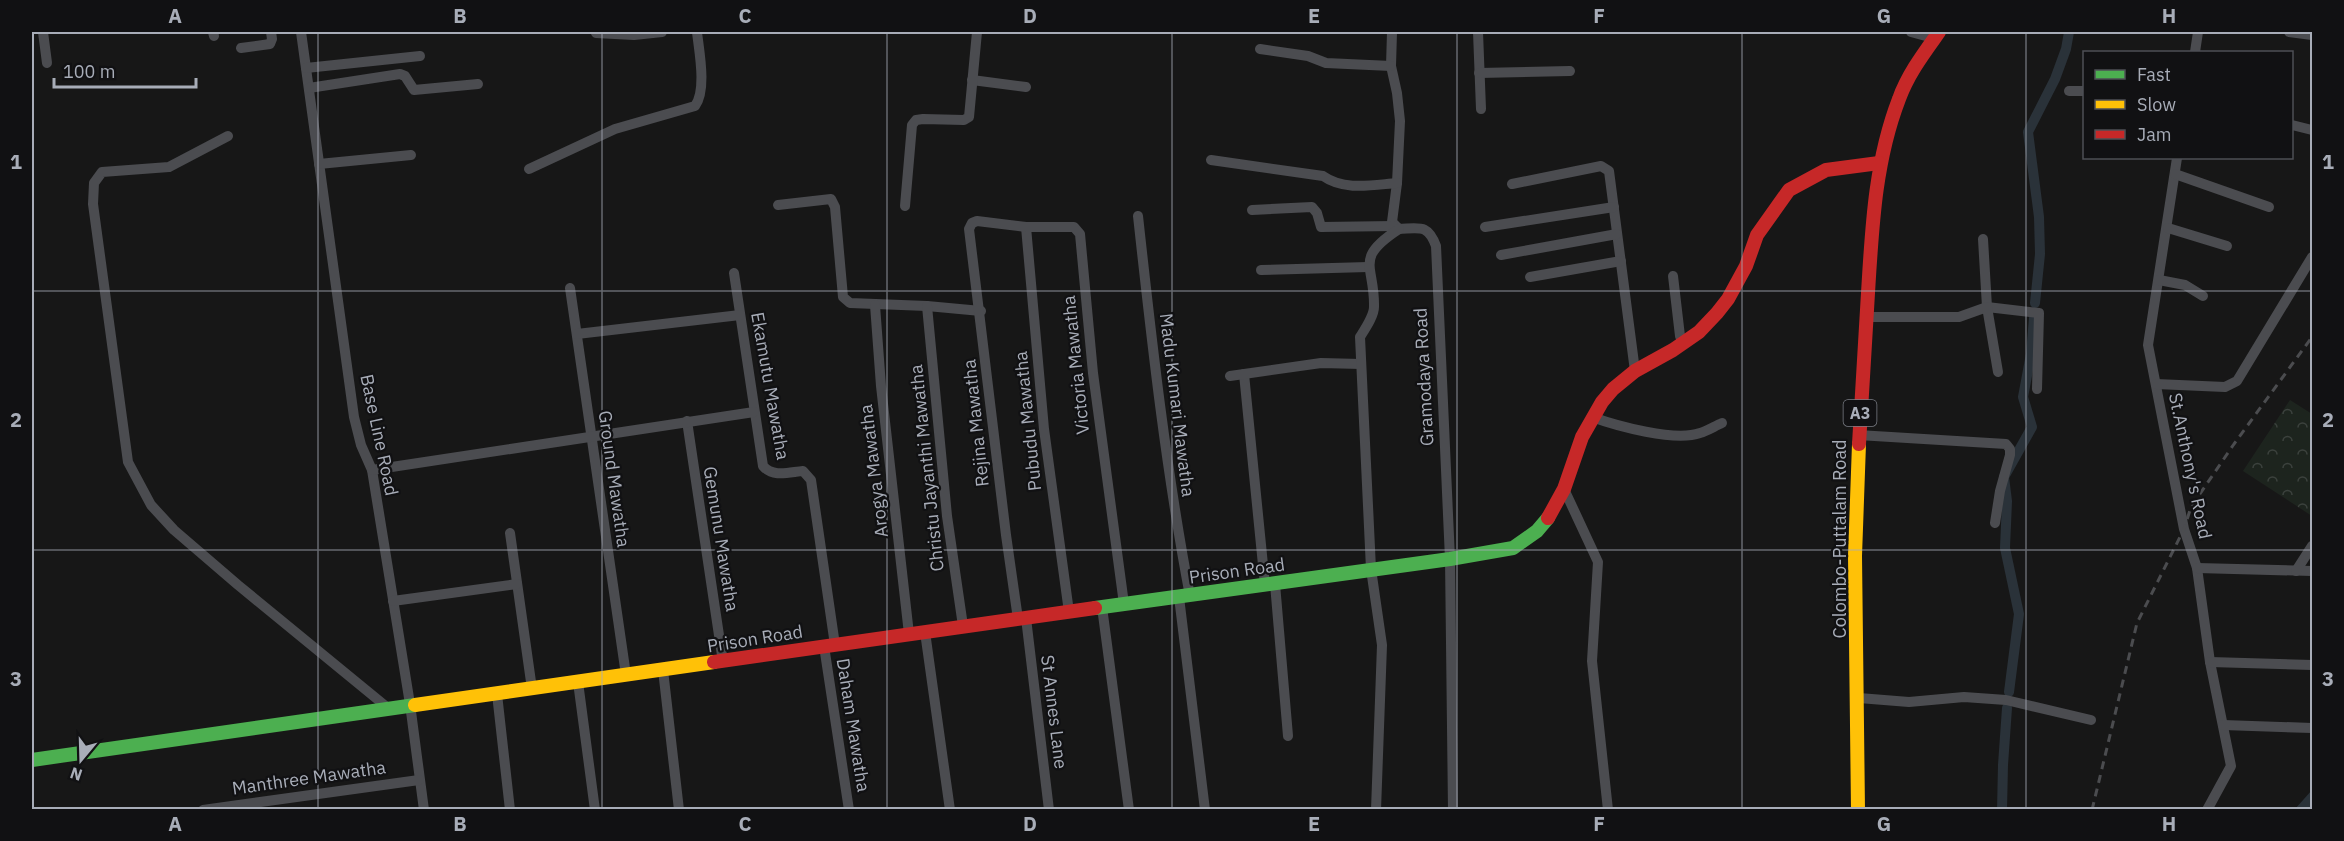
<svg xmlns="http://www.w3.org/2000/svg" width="2344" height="841" font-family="'IBM Plex Sans',sans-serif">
<defs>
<pattern id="park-crowns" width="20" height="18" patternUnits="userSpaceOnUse" patternTransform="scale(1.5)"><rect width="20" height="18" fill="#1d241e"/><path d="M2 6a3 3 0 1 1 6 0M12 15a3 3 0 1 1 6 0" fill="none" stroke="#3b413d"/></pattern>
</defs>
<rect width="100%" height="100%" fill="#171717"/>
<path fill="url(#park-crowns)" d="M2290,400L2312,414V516L2243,471Z"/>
<path fill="#2a3239" d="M2312,790V809H2295Z"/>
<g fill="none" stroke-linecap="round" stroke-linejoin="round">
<g stroke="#2a3239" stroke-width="10">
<path d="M2035,303L2040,254L2039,217L2028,132L2055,79L2066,49L2069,32"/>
<path d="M2009,692L2019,614L2005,548L2007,501L2004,477L2032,427L2023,397L2031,354L2034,318"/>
<path d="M2002,810L2003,765L2007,708"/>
</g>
<g stroke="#4b4c50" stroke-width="10">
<path d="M43,32L47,63"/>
<path d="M213,32L214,36"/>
<path d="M301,32L354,417L361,445L372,470L410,704L424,810"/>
<path d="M1392,32L1391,66L1397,93L1400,121L1397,183L1392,222L1399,229C1420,228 1428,224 1436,246L1450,559L1453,810"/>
<path d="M1478,32L1481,109"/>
<path d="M1911,32L1933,38"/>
<path d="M2289,32L2312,35"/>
<path d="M596,33L634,35L662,32"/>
<path d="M241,48L270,44L272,39L271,32"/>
<path d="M1260,49L1308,56L1326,63L1391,66"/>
<path d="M2195,52L2198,32"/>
<path d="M306,68L420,56"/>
<path d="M1479,73L1570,71"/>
<path d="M972,80L1026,87"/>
<path d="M309,88L400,74L405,76L414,90L478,84"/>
<path d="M2069,91H2084"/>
<path d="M2292,125L2312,130"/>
<path d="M228,136L169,167L102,172L94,183L93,204L128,462L151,505L174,530L238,585L388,708"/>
<path d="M2177,158L2148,345L2184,529L2197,568L2210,662L2231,766L2207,810"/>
<path d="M1211,160L1323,176C1344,191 1372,185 1397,183"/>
<path d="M319,164L411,155"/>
<path d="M529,169L615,129L695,106C707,90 699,51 697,32"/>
<path d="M2175,174L2269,207"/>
<path d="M1512,184L1601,166L1609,171L1635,371"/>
<path d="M778,205L831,199L835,207L843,297L850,303L927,306L981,311"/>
<path d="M905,206L912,125L916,120L923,119L964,120L969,117L977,32"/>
<path d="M1252,210L1312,207L1317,213L1321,227L1394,226"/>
<path d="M1138,216C1152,344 1166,470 1190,596"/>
<path d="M1026,227L1044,429L1069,612"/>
<path d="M1485,227L1614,207"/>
<path d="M2168,228L2227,246"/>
<path d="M1983,239L1987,307L2039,313L2037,389"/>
<path d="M1501,255L1617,234"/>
<path d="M1261,270L1368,267"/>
<path d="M734,273L763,466C773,478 790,472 803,471L811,480L835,645"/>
<path d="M1673,276L1680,336L1683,343"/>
<path d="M1530,277L1621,261"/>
<path d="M2159,280L2185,285L2203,296"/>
<path d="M570,288L626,675"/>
<path d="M875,305L881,386L909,634"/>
<path d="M927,306L947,516L963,626"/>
<path d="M1867,317H1959L1987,307L1998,372"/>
<path d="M577,334L740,315"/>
<path d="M1244,374L1265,585"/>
<path d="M1230,376L1321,363L1361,364"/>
<path d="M2156,384L2225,387L2237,381L2312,257"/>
<path d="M1592,417C1617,426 1675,442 1700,433C1707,431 1715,426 1722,423"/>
<path d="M687,421L723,662"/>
<path d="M1858,435L2006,444L2010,449V455L2000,491L1995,523"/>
<path d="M372,470L754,412"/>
<path d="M1564,489L1598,562L1592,661L1608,810"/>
<path d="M510,533L532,689"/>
<path d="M2197,568L2312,571"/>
<path d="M2296,571L2312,546"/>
<path d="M1275,584L1288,736"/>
<path d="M1179,597L1205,810"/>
<path d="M393,601L517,584"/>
<path d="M1102,607L1129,810"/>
<path d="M1026,618L1049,810"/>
<path d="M1018,619L1006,535L969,229L972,223L977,221L1026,227H1074L1080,234L1093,373L1124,604"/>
<path d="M925,632L950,810"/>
<path d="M824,646L849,810"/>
<path d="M2210,662L2312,665"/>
<path d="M663,670L679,810"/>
<path d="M578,682L595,810"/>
<path d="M497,694L510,810"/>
<path d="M1859,698L1909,702L1964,697L2006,700L2091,720"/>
<path d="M2223,725L2312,728"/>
<path d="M203,810L419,780"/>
<path d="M1376,810L1382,645L1371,569L1360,337C1365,329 1374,316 1374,307C1375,265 1353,259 1399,229"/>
</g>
<g stroke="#4caf50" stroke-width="14">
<path d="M1095,608L1450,559L1513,548L1537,531L1548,518"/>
<path d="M32,760L415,705"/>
</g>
<g stroke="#ffc107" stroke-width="14">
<path d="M415,705L714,662"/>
<path d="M1858,810L1855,556L1859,444"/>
</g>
<g stroke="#c62828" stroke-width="14">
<path d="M1859,444C1862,393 1865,343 1868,293C1872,227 1875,161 1899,99C1908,74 1924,53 1939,32"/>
<path d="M1548,518L1564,489L1582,437L1602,402L1613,389L1635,371L1673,350L1699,332L1717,313L1728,299L1746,266L1757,235L1789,190L1826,170L1879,163"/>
<path d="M714,662L1095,608"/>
</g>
<path stroke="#4b4c4f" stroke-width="3" stroke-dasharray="8 6" stroke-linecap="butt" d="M2092,810L2137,623L2184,529L2191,507L2234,444L2312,337"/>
</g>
<path fill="none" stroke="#a8adb8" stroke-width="1.5" stroke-opacity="0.55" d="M318,32V810M602,32V810M887,32V810M1172,32V810M1457,32V810M1742,32V810M2026,32V810M32,291H2312M32,550H2312"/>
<g text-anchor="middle" stroke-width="4.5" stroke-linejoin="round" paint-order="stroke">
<rect fill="#111113" stroke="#7b7e86" stroke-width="1.5" x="1843.5" y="400" width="33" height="26" rx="4.5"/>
<g font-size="16" font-weight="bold" fill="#a8adb8">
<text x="1860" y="419">A3</text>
</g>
<g font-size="18" fill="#a8adb8" stroke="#111113">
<text transform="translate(1076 365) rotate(-96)" y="6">Victoria Mawatha</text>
<text transform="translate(1424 377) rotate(-93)" y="6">Gramodaya Road</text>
<text transform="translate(770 386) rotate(80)" y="6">Ekamutu Mawatha</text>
<text transform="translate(1177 405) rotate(83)" y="6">Madu Kumari Mawatha</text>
<text transform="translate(1028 421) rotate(-96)" y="6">Pubudu Mawatha</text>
<text transform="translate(976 423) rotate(-96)" y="6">Rejina Mawatha</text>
<text transform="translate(379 435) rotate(78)" y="6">Base Line Road</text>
<text transform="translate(2190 466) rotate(78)" y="6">St.Anthony's Road</text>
<text transform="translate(927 468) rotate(-96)" y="6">Christu Jayanthi Mawatha</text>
<text transform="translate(874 471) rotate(-97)" y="6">Arogya Mawatha</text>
<text transform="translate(614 479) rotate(82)" y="6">Ground Mawatha</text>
<text transform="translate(721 539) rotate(81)" y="6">Gemunu Mawatha</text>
<text transform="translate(1840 539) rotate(-90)" y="6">Colombo-Puttalam Road</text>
<text transform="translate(1237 571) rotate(-8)" y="6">Prison Road</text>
<text transform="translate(755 639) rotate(-9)" y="6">Prison Road</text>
<text transform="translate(1054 712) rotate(83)" y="6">St Annes Lane</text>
<text transform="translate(853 725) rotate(81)" y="6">Daham Mawatha</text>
<text transform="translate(309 778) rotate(-8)" y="6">Manthree Mawatha</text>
</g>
</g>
<rect width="2344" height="841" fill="none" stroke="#111113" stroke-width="66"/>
<rect x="2083" y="51" width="210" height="108" fill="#111113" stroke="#4d4f55" stroke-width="1.5"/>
<rect x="2095" y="70" width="30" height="9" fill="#4caf50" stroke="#4d4f55" stroke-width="1.5"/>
<text x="2137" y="81" font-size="18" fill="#a8adb8">Fast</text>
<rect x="2095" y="100" width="30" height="9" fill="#ffc107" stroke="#4d4f55" stroke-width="1.5"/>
<text x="2137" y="111" font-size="18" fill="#a8adb8">Slow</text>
<rect x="2095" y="130" width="30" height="9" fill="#c62828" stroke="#4d4f55" stroke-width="1.5"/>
<text x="2137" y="141" font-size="18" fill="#a8adb8">Jam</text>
<g transform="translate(81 760) rotate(199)" stroke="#111113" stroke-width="4.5" paint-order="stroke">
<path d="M0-4.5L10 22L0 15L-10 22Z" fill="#a8adb8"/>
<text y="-9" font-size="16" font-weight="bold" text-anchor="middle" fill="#a8adb8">N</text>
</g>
<path d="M54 78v9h142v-9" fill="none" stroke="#a8adb8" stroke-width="3"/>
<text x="63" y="78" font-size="18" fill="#a8adb8" stroke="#111113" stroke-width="4.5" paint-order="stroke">100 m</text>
<rect x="33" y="33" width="2278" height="775" fill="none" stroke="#a8adb8" stroke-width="2"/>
<g font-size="20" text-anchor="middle" font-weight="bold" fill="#a8adb8">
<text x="175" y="23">A</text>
<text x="460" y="23">B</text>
<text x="745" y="23">C</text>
<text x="1030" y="23">D</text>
<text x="1314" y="23">E</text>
<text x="1599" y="23">F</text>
<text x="1884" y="23">G</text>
<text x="2169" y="23">H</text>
<text x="16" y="169">1</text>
<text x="2328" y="169">1</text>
<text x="16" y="427">2</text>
<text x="2328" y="427">2</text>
<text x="16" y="686">3</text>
<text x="2328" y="686">3</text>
<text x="175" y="831">A</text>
<text x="460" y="831">B</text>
<text x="745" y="831">C</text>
<text x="1030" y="831">D</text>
<text x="1314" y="831">E</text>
<text x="1599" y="831">F</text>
<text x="1884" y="831">G</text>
<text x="2169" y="831">H</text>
</g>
</svg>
